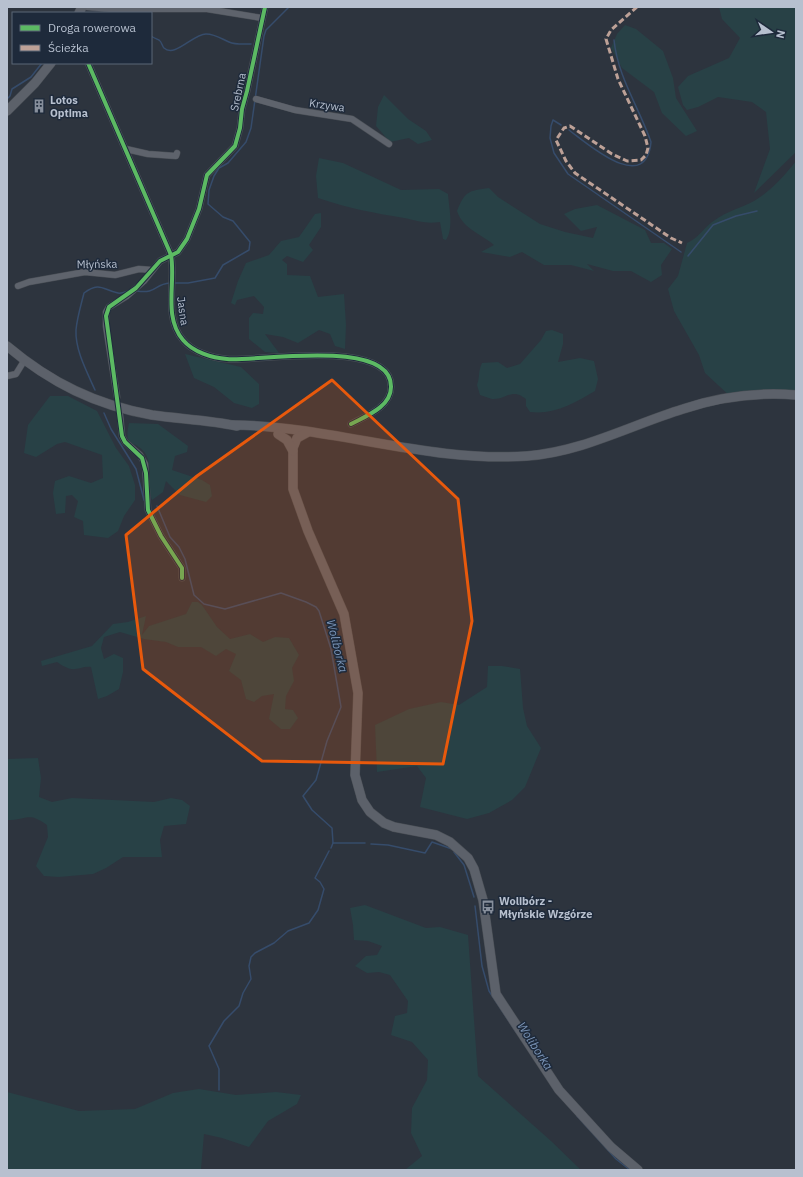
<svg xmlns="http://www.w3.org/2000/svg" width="803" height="1177" font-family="'IBM Plex Sans',sans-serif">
<rect width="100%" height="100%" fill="#2d343e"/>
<g fill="#284146">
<path d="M719,7H796V152L754,193L770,149L766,112L752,102L718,97L698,107L687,110L683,105L678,87L688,76L729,58L740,38L722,19Z"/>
<path d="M625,25L636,29L663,51L673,78L676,98L697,131L686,136L662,113L654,92L622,68L611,48L617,34Z"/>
<path d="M384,95L408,119L426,131L432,140L418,144L409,138L390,142L376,126L378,107Z"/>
<path d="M319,158L343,163L401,190L439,189L448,194C449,208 454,228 446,240L443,239L440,222C425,224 419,221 404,218C373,213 348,208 318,198L316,176Z"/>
<path d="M796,161V395L731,397L705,373L699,355L674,311L668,289L678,276L687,243C698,239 705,226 715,220C727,211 741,208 754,201C770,192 785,175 796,161Z"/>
<path d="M489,188L498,197L540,224L565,232L593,238L597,227L581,231L564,214L575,209L597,205L645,230L651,243H664L672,249L661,265L662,275L651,282L631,271H613L587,264L594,271L571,265H544L522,252L510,257L481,252L494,245C480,233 463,229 457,211C465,191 468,191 489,188Z"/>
<path d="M321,213V227L309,245L313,250L303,262L287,256L282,260L287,264V275L310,276L318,297L344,294L346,325L345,349L335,346L330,334L319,330L298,343L283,337L265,334L279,353L265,352L249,339V318L253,313L263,314L264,307L254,296L237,300L235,305L231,303L238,281L246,263L269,255L281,241L299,237L315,214Z"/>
<path d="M552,330L563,334V344L558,362L580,358L594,361L598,379L595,391C574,403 555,415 530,412L526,406V399C511,387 507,400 492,399C488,398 484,396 480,395L477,385C480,377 478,371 482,363L498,362L507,368L520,364L541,340L546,331Z"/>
<path d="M185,354L241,367L259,384V404L252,408L234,403L214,387L194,378Z"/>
<path d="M50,396H68L97,411L116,448L129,466L135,485V500L124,516L118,531L108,538L84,535L83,521L74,517L78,501L72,495L66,496L65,513L56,514L53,493L55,481L69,476L91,483L103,478L102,455L65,442L57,444L36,457L24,453L28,425Z"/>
<path d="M129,423L158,424L188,446L187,452L175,456L172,470L202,480L210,485L212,496L206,502L180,495L166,481L163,492L152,500C146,485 154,468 145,453C135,439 123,449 129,423Z"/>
<path d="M192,602H198L202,605L217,627L230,639L250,634L263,642L275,637L289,638L299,655L292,668L294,681L286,696L285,709L293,710L298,718L290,729H281L269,719L274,694L262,696L254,702L246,699L241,680L229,671L236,654L226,649L216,656L201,647H178L166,642L144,639L120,632L104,637L101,648L104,659L114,654L123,658V672L119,689L107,696L98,699L91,667C84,666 81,669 75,669C69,670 61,665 57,662L42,666L41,661L92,646L113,624L128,622L146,616L142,635L149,626L186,614Z"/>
<path d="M488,666H502L520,669L523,708L527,726L541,748L525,787L512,800L489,813L467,819L420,807L426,778L417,766L377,772L375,725L409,709L441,702L459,705L487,687Z"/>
<path d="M38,758L41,778L39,797L52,802L72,798L154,802L171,798L182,800L190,806L186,824L164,826L160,840L162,857H123L106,868L93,874L59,877L44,876L36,866L48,837L47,825C28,811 27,820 7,820V759Z"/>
<path d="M365,905L426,928L440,927L468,935L478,1076L551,1141L581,1170H405L422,1156L411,1133L412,1108L427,1080L428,1060L412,1042L391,1035L395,1016L407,1013L408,1001L390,975L379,972L367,973L355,966L366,956L377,955L382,946L368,941L354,940L353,925L350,908Z"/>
<path d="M199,1089L236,1095L276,1092L301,1095L297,1104L268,1121L249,1147L222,1138L204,1134L201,1169L7,1170V1092L79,1111L135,1109L173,1093Z"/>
</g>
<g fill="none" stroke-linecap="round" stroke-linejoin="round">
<g stroke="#364c6b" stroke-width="1.5">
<path d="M90,13H129"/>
<path d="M151,36C154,38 157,39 159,40C162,42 162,46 164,48C175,58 193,34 206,34C215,34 222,39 229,42C236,45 244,44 251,44"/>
<path d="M7,99L10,96L12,89L31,77L42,63"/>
<path d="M561,125L553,120L551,126L550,138L554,153L568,174L681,252"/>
<path d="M569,130C589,145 646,195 651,142C639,107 618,78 614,40"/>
<path d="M688,256L713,225L736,216L757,211"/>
<path d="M174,283H188L215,278L223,265L249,250L250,242L233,221L223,217L208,204L209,190L214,176L219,168L228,163L246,142L251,128L264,36L266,30L289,7"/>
<path d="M137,291C157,294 154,284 170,283"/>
<path d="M95,390C87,372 75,350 76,330C77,318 81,305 84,293C100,281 103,290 118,293C123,294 126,291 131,290"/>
<path d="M104,413L111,429L136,469L144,500"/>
<path d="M157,506L170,537L179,547L185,559L194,595L204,604L225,609L281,593L306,602L316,607L319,611L331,649L341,707L327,741L316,780L303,796L312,810L332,828L333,843"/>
<path d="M333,843H365"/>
<path d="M371,844L388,845L425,853L432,842L452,849"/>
<path d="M331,848L333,843"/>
<path d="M454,852L464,865L474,897"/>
<path d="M475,906L482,966L489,991L516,1032"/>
<path d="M219,1090V1069L209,1046L224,1021L239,1006L243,993L251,979L249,966L251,957L255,953L274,943L288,931L309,923L318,910L324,889L320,882L315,878L329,851"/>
<path d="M577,1116L616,1159L630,1170"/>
</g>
<g stroke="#4a4f56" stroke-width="7">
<g id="street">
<path d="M87,7L110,9H207L262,18"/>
<path d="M88,63L171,255C176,282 163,317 183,340C193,352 212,358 227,359C255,362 392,337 391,387C391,407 366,416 351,424"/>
<path d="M256,99L295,110L352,119L389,144"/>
<path d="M126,149L148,154L176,156L177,153"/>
<path d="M18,286L29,282L85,272L115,275L139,269L152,270"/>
<path d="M7,376L16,374L24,361"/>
<path d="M117,397L106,326V312L109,307L127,296L144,281L160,261L178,252L187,239L199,209L207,175L235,146L240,128L242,109L247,91L265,7"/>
<path d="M120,415L122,436L125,442L140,455L145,464L148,510L161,536L182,568V578"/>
</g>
</g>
<g stroke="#4a4f56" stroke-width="10">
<g id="secondary">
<path d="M79,13L82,7"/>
<path d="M7,111L35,83L51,63"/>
<path d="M7,346C51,383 96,405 152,415C180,419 210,420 237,426"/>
<path d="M233,425C332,426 428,463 527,456C582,452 631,425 683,409C719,397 758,392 796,395"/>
<path d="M308,432L297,438L293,448V489L308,531L344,614L358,693L355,775L362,800L370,812L384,823L394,827L436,835L450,842L468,858L474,869L483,900L496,994L559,1090L611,1147L638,1170"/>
<path d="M278,434L287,440L293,451"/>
</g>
</g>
<use href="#street" stroke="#5e636c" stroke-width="6"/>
<use href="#secondary" stroke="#5c616a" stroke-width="9"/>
<path stroke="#bda197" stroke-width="3" stroke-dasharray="6 3" stroke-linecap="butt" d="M637,7L611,30L606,39L618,79L645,136L648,148L646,155L641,160L627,161L612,154L570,126L564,128L556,140L566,161L575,173L671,238L682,243"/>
<g stroke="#1e2a3b" stroke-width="6">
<g id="cycleway">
<path d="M88,63L171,255C176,282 163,317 183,340C193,352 212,358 227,359C255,362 392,337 391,387C391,407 366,416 351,424"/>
<path d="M182,578V568L161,536L148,510L146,473L142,458L125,442L122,436L106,316L109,307L136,288L160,261L178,252L187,239L199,209L207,175L235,146L240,128L242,109L247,91L265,7"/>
</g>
</g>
<use href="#cycleway" stroke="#5cba63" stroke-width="4"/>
</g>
<path fill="#e8590c" fill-opacity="0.2" stroke="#e8590c" stroke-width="3" stroke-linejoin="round" d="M332,380L458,499L472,621L443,764L262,761L143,669L126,535L197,476Z"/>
<defs>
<g id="building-bare" transform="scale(1.08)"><path d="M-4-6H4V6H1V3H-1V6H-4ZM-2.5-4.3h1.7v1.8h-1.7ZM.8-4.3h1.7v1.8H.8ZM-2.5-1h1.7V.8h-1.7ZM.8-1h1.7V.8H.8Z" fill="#878f9c" stroke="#1e2a3b" stroke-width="2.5" paint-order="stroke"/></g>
<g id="bus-bare" transform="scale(1.08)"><path d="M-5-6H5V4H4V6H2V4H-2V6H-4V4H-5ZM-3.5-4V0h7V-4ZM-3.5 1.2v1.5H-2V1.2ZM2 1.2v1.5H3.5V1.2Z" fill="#878f9c" stroke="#1e2a3b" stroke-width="2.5" paint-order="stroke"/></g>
</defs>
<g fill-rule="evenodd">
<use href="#building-bare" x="39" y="106"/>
<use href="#bus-bare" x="488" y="907"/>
</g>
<g text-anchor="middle" stroke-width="3" stroke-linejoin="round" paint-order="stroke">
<g font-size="11" fill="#b7c0cf" stroke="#1e2a3b">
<text transform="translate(238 92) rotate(-78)" y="4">Srebrna</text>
<text transform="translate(327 105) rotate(8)" y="4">Krzywa</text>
<text transform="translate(97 264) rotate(-1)" y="4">Młyńska</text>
<text transform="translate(183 311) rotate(82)" y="4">Jasna</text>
</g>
<g font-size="11" font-weight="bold" fill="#b7c0cf" stroke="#1e2a3b" text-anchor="start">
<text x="50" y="104">Lotos<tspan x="50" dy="13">Optima</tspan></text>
<text x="499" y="905">Wolibórz -<tspan x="499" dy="13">Młyńskie Wzgórze</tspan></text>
</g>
<g font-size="12" font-style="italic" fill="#7c96b9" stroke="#1e2a3b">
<text transform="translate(337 646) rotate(76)" y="4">Woliborka</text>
<text transform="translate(535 1046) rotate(57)" y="4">Woliborka</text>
</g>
</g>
<rect width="803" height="1177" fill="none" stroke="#b7c0cf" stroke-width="16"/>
<rect x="12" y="12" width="140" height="52" fill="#1e2a3b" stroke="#5b6676"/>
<rect x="20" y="25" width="20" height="6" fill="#5cba63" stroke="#5b6676"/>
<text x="48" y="32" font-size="12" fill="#b7c0cf">Droga rowerowa</text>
<rect x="20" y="45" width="20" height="6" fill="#bda197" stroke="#5b6676"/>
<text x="48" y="52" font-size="12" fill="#b7c0cf">Ścieżka</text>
<g transform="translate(771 32) rotate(103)" stroke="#1e2a3b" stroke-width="3" paint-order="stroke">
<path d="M0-3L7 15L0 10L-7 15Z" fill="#b7c0cf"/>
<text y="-6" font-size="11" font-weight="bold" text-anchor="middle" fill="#b7c0cf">N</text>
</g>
</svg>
